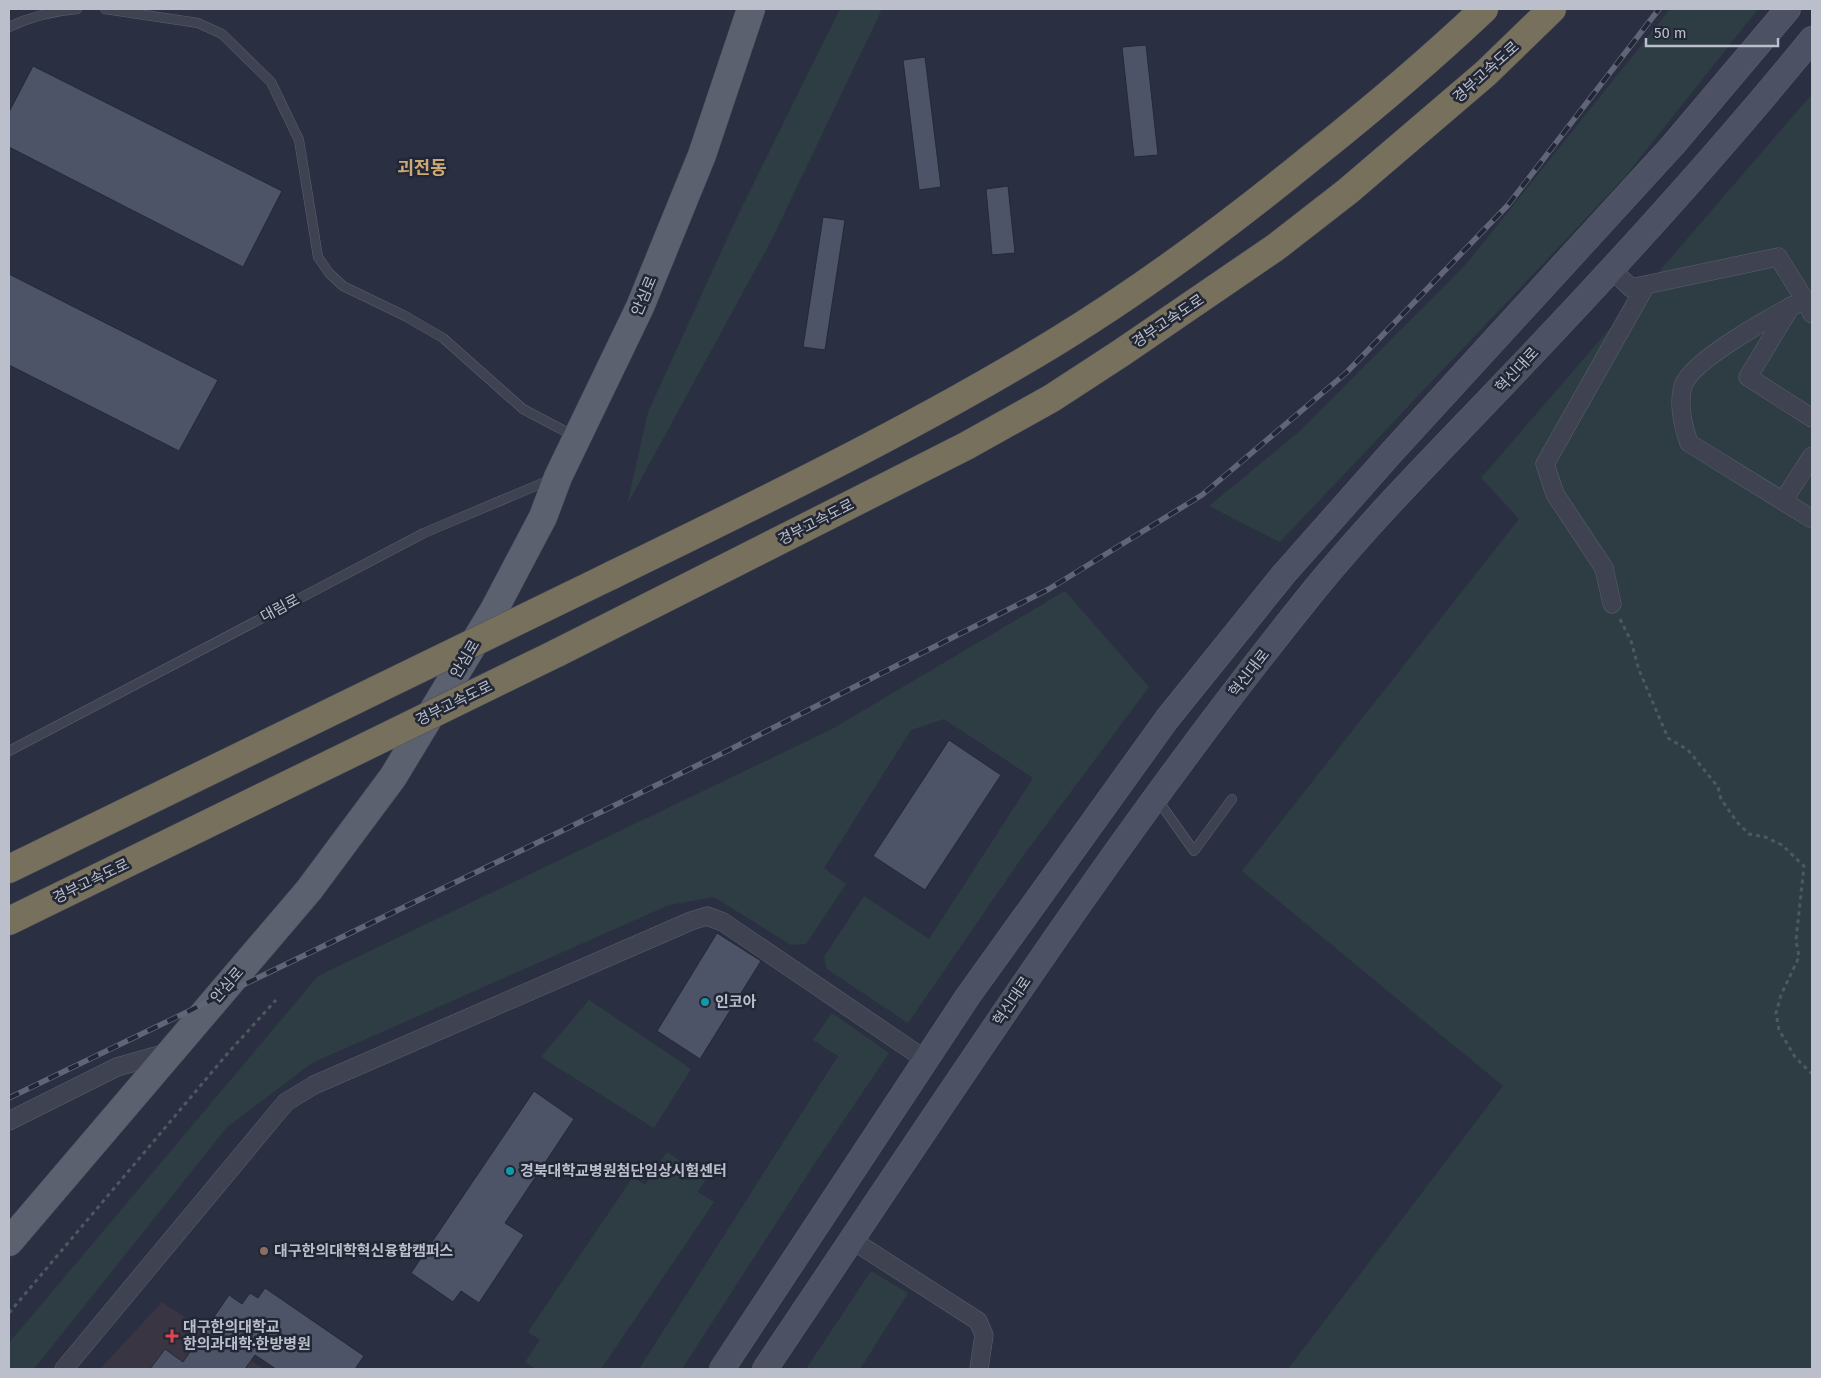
<svg xmlns="http://www.w3.org/2000/svg" width="1821" height="1378" font-family="'Fira Sans','Noto Sans KR',sans-serif">
<rect width="100%" height="100%" fill="#2a3041"/>
<path fill="#393542" d="M162,1302L264,1369H100Z"/>
<g fill="#2d3d43">
<path d="M840,9H882L771,241L627,505L648,412L737,217Z"/>
<path d="M1670,9H1758L1624,178L1280,542L1209,506L1300,431L1468,262Z"/>
<path d="M1812,94V1369H1288L1503,1086L1242,871L1519,519L1481,478Z"/>
<path d="M1065,591L1149,687L1023,856L908,1023L827,969L824,957L864,896L929,939L1033,778L944,719L911,730L824,868L846,884L806,944L791,945L714,897L669,905L312,1063L227,1127L34,1369H9V1343L318,976L832,729Z"/>
<path d="M589,1000L691,1069L654,1128L541,1057Z"/>
<path d="M832,1013L889,1053L813,1166L682,1369H639L838,1056L813,1040Z"/>
<path d="M667,1152L706,1179L698,1192L714,1202L601,1369H536L525,1362L540,1340L528,1332L633,1177L645,1185Z"/>
<path d="M871,1271L908,1293L860,1369H806Z"/>
</g>
<g fill="#4e5467" stroke="#242938">
<path d="M1146,45L1158,155L1134,157L1122,47Z"/>
<path d="M925,57L941,187L919,190L903,60Z"/>
<path d="M33,66L282,191L243,267L9,147V112Z"/>
<path d="M1008,186L1015,253L992,255L986,189Z"/>
<path d="M823,217L845,220L825,350L803,347Z"/>
<path d="M9,274L218,380L179,451L9,365Z"/>
<path d="M949,740L1001,775L925,890L873,856Z"/>
<path d="M717,933L761,961L700,1059L657,1031Z"/>
<path d="M534,1091L574,1119L505,1223L524,1235L479,1303L461,1291L453,1302L411,1273Z"/>
<path d="M265,1288L364,1356L355,1369H276L255,1355L245,1369H150L165,1349L183,1362L229,1295L242,1304L250,1293L258,1298Z"/>
</g>
<g fill="none" stroke-linecap="round" stroke-linejoin="round">
<g stroke="#5c606e" stroke-width="10">
<g id="service">
<path d="M105,9L198,23L222,34L271,82L299,140L318,257L329,273L343,286L405,316L443,338L523,409L574,436"/>
<path d="M9,27C30,17 54,11 77,9"/>
<path d="M9,751L424,533L552,479"/>
<path d="M1157,799L1194,851L1232,799"/>
</g>
</g>
<g stroke="#5c606e" stroke-width="19">
<g id="minor">
<path d="M1611,269L1631,288L1778,257L1805,300C1779,312 1691,360 1683,386C1678,404 1683,426 1689,443L1812,519"/>
<path d="M1805,300L1812,314"/>
<path d="M1791,306L1748,377L1812,418"/>
<path d="M1783,501L1812,456"/>
<path d="M1612,604L1604,568L1555,494L1545,464L1646,285"/>
<path d="M9,1121L117,1067L170,1052"/>
<path d="M852,1240L978,1321L984,1335L979,1369"/>
<path d="M64,1369L286,1102L314,1085L691,921L707,916L723,922L926,1060"/>
</g>
</g>
<g stroke="#5c606e" stroke-width="26">
<g id="secondary">
<path d="M722,1369L968,996L1167,719L1283,575L1391,453L1673,145L1788,9"/>
<path d="M765,1369C943,1105 1115,836 1315,589C1378,512 1449,442 1517,370C1619,263 1719,153 1812,39"/>
</g>
</g>
<g stroke="#474b5a" stroke-width="29">
<path id="primary" d="M9,1242L309,890L393,777L494,610L543,517L558,477L640,307L702,155L751,9"/>
</g>
<g stroke="#484d5b" stroke-width="29">
<g id="motorway">
<path d="M604,579C756,505 909,431 1054,343C1144,288 1230,224 1312,157C1371,110 1429,61 1484,9"/>
<path d="M557,653L966,446L1052,398L1121,353L1276,247L1348,191L1486,73L1552,9"/>
<path d="M9,869L376,690"/>
<path d="M9,921L332,763"/>
</g>
</g>
<g stroke="#4c5a60" stroke-width="3" stroke-dasharray="4 4" stroke-linecap="butt">
<path d="M1620,619L1631,641L1639,670L1668,738L1688,750L1718,787L1721,799L1737,822L1749,834L1765,837L1782,845L1804,866L1796,940L1799,957L1781,995L1776,1013L1779,1030L1795,1057L1812,1074"/>
<path d="M9,1313L228,1053L276,1000"/>
</g>
<use href="#service" stroke="#3e4251" stroke-width="9"/>
<use href="#minor" stroke="#3e4251" stroke-width="18"/>
<use href="#secondary" stroke="#4c5163" stroke-width="25"/>
<use href="#primary" stroke="#5c6170" stroke-width="28"/>
<use href="#motorway" stroke="#76705c" stroke-width="28"/>
<g stroke="#606677" stroke-width="5.5">
<path id="rail" d="M9,1098L727,751L1049,589L1202,495L1346,373L1508,205L1659,9"/>
</g>
<use href="#rail" stroke="#222736" stroke-width="4" stroke-dasharray="11" stroke-linecap="butt"/>
<g stroke="#484d5b" stroke-width="29" stroke-linecap="butt">
<g id="motorway-bridge">
<path d="M376,690L604,579"/>
<path d="M332,763L557,653"/>
</g>
</g>
<use href="#motorway-bridge" stroke="#76705c" stroke-width="28"/>
</g>
<g fill="#0f9aa8" stroke="#222736" stroke-width="2">
<circle cx="705" cy="1002" r="5"/>
<circle cx="510" cy="1171" r="5"/>
</g>
<circle fill="#8d6e63" stroke="#222736" stroke-width="2" cx="264" cy="1251" r="5"/>
<path fill="#e0444e" stroke="#222736" stroke-width="2" d="M169.5 1328.5h5v5h5v5h-5v5h-5v-5h-5v-5h5z"/>
<g text-anchor="middle" stroke-width="5" stroke-linejoin="round" paint-order="stroke">
<g font-size="15" fill="#bbbecb" stroke="#222736">
<text transform="translate(1486 72) rotate(-42)" y="5">경부고속도로</text>
<text transform="translate(644 296) rotate(-67)" y="5">안심로</text>
<text transform="translate(1168 321) rotate(-34)" y="5">경부고속도로</text>
<text transform="translate(1517 370) rotate(-47)" y="5">혁신대로</text>
<text transform="translate(816 522) rotate(-27)" y="5">경부고속도로</text>
<text transform="translate(280 608) rotate(-28)" y="5">대림로</text>
<text transform="translate(465 659) rotate(-59)" y="5">안심로</text>
<text transform="translate(1249 673) rotate(-52)" y="5">혁신대로</text>
<text transform="translate(454 703) rotate(-26)" y="5">경부고속도로</text>
<text transform="translate(91 881) rotate(-26)" y="5">경부고속도로</text>
<text transform="translate(227 985) rotate(-49)" y="5">안심로</text>
<text transform="translate(1012 1001) rotate(-56)" y="5">혁신대로</text>
</g>
<g font-size="15" font-weight="bold" fill="#bbbecb" stroke="#222736" text-anchor="start">
<text x="715" y="1007">인코아</text>
<text x="520" y="1176">경북대학교병원첨단임상시험센터</text>
<text x="274" y="1256">대구한의대학혁신융합캠퍼스</text>
<text x="183" y="1332">대구한의대학교<tspan x="183" dy="17">한의과대학·한방병원</tspan></text>
</g>
<g font-size="18" font-weight="bold" fill="#cca974" stroke="#222736">
<text x="422" y="174">괴전동</text>
</g>
</g>
<rect width="1821" height="1378" fill="none" stroke="#bbbecb" stroke-width="20"/>
<path d="M1646 38v8h132v-8" fill="none" stroke="#bbbecb" stroke-width="2.5"/>
<text x="1654" y="38" font-size="15" fill="#bbbecb" stroke="#222736" stroke-width="4" paint-order="stroke">50 m</text>
</svg>
